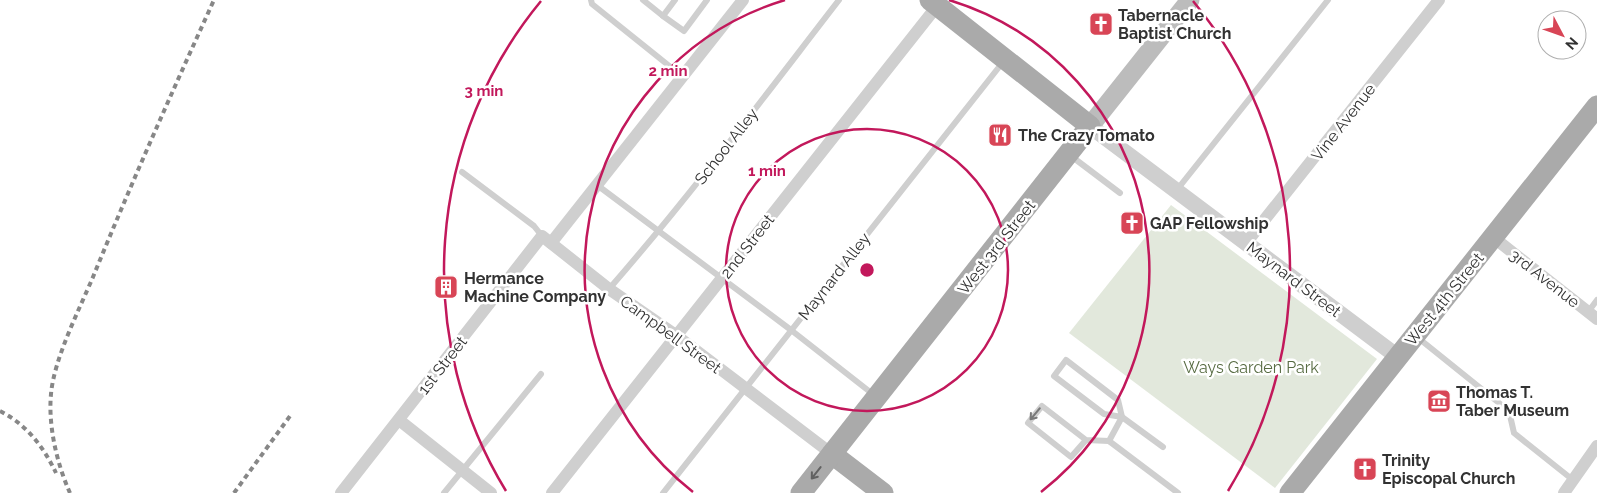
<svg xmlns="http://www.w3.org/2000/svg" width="1597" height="493" font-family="Raleway,sans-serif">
<rect width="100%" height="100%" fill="#fff"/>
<path fill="#e2e8dc" d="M1171,205L1377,359L1275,488L1069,333Z"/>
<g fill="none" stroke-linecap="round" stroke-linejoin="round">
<g stroke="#cfcfcf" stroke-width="6">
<path d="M591,0L592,4L683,77"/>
<path d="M643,0L663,16L675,0"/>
<path d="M663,16L684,31L707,0"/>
<path d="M1071,156L1120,193"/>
<path d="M462,172L534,226L542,236"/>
<path d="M597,185L791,330L874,395"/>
<path d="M1176,191L1328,0"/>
<path d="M609,289C690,196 764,97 839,0"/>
<path d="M1588,312L1597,300"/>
<path d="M1417,337L1509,411L1514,433L1573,480"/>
<path d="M1066,360L1118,400L1122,417L1104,414L1054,376Z"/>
<path d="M1086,440L1071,457L1028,423L1042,406L1086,440L1109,441L1178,493"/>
<path d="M1109,441L1122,417L1163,447"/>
<path d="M444,493L541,374"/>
<path d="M663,493L1003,62"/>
</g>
<g stroke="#cfcfcf" stroke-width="12">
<path d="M1493,237L1597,319"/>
<path d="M551,243L743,0"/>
<path d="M1246,243L1439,0"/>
<path d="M399,420L491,493"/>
<path d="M341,493L542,236L609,289L677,336L832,454"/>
<path d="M552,493L941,1"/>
<path d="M1564,493L1597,446"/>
</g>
<path stroke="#cfcfcf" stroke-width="16" d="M1090,126L1398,357"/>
<path stroke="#bcbcbc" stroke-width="19" d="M1090,126L1190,0"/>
<g stroke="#aaa" stroke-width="21">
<path d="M832,454L883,493"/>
<path d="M801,493L1090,126L930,0"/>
<path d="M1290,493L1597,106"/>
</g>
<g stroke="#878787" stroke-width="4" stroke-dasharray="5 4" stroke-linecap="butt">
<path d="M0,411C27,425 43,446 56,473"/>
<path d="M70,493C57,464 48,426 51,394C54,359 79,310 93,277C131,184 172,92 214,0"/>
<path d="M234,493L290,416"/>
</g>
</g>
<defs><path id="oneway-shaft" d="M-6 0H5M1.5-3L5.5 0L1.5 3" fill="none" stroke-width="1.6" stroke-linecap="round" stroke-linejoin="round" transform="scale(1.25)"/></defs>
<use stroke="#797979" href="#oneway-shaft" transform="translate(1035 414) rotate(130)"/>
<use stroke="#626262" href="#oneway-shaft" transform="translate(816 473) rotate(128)"/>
<g fill="none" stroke="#c2185b" stroke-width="2.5">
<circle cx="867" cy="270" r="141"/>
<path d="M693 492A282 282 0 0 1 785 0M949 0A282 282 0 0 1 1041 492"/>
<path d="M506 491A423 423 0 0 1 541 1M1193 1A423 423 0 0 1 1228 491"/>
</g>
<defs>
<g id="church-square" transform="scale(1.25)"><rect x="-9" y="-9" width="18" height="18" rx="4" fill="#d84556" stroke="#fff"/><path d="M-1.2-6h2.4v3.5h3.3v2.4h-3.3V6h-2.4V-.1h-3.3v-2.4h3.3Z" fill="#fff"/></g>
<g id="restaurant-square" transform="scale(1.25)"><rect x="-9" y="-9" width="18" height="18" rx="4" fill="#d84556" stroke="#fff"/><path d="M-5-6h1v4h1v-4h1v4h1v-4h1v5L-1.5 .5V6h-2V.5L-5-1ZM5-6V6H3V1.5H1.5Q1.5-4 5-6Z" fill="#fff"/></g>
<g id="building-square" transform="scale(1.25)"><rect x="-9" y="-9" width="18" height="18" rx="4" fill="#d84556" stroke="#fff"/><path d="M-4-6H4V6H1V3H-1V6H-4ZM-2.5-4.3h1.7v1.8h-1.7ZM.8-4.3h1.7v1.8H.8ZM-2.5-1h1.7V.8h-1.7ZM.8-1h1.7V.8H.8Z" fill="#fff"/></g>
<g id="museum-square" transform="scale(1.25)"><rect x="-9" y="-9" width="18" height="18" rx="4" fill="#d84556" stroke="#fff"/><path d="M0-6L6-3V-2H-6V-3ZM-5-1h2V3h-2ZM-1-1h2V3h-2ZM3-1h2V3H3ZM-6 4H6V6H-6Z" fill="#fff"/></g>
</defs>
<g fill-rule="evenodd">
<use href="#church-square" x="1101" y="24"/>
<use href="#restaurant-square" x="1000" y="135"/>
<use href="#church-square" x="1132" y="223"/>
<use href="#building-square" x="446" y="287"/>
<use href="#museum-square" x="1439" y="401"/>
<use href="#church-square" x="1365" y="469"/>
</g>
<g text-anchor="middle" stroke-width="5" stroke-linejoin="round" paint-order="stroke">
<g font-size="16" font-weight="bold" fill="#323232" stroke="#fff" text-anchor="start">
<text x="1118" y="21">Tabernacle<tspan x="1118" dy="18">Baptist Church</tspan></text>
<text x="1018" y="141">The Crazy Tomato</text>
<text x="1150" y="229">GAP Fellowship</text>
<text x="464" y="284">Hermance<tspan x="464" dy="18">Machine Company</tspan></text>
<text x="1456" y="398">Thomas T.<tspan x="1456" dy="18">Taber Museum</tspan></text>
<text x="1382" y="466">Trinity<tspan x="1382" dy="18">Episcopal Church</tspan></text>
</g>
<g font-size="16" fill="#323232" stroke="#fff">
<text transform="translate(1343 122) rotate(-52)" y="6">Vine Avenue</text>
<text transform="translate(726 146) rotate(-52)" y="6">School Alley</text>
<text transform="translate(747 246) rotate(-52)" y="6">2nd Street</text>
<text transform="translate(996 247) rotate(-52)" y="6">West 3rd Street</text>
<text transform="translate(834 276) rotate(-52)" y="6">Maynard Alley</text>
<text transform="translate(1545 278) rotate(38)" y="6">3rd Avenue</text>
<text transform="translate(1294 279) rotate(37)" y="6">Maynard Street</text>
<text transform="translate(1444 299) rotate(-51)" y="6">West 4th Street</text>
<text transform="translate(671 334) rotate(36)" y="6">Campbell Street</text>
<text transform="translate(442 365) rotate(-52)" y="6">1st Street</text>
</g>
<g font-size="16" fill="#576b42" stroke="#fff">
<text x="1251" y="373">Ways Garden Park</text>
</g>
</g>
<circle cx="867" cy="270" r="8" fill="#c2185b" stroke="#fff" stroke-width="2.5"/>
<g font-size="15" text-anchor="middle" font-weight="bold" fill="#c2185b" stroke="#fff" stroke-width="5" stroke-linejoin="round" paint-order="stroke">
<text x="668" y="76">2 min</text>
<text x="484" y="96">3 min</text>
<text x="767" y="176">1 min</text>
</g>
<g transform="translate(1562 35) rotate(131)"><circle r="24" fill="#ffffff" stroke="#adadad"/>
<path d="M0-4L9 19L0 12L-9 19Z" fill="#d84556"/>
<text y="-8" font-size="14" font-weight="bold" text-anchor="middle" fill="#323232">N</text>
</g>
</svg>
